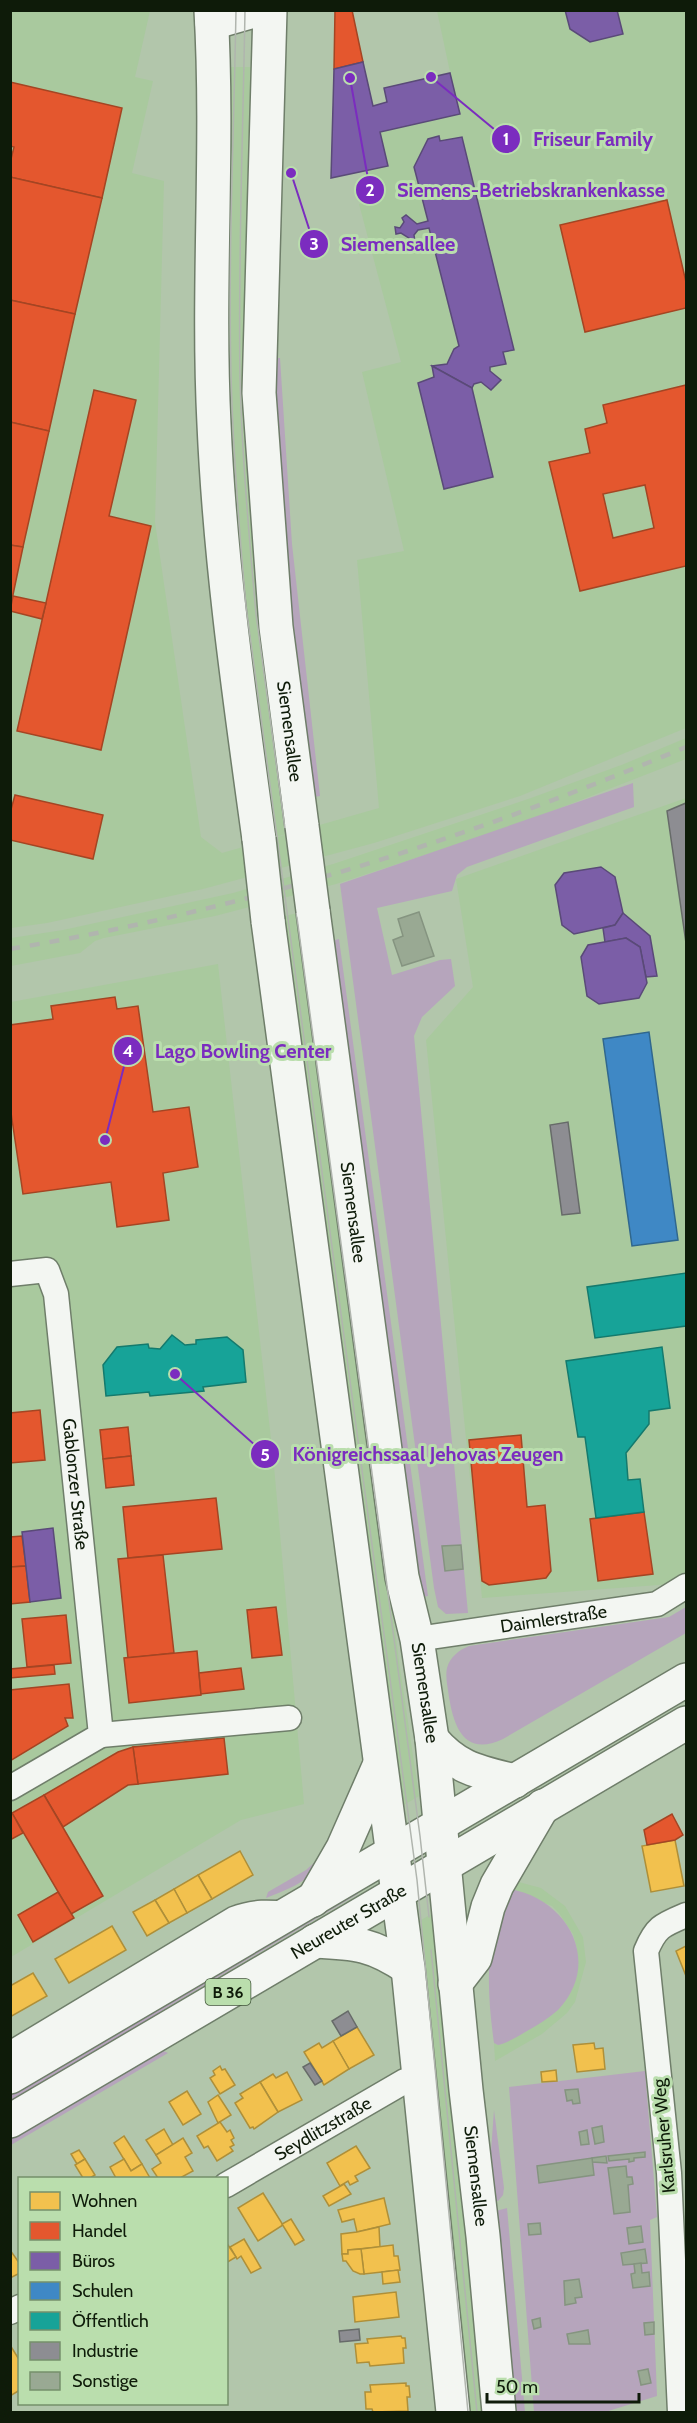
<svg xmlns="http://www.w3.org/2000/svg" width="697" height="2423" font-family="Cabin,sans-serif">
<rect width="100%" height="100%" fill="#b2c6ab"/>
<g fill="#a9c99e">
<path d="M10,11H150L135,77L153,81L132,173L164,181L155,522L201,837L222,853L379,808L357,560L404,551L362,372L401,362L359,204L370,201L363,172L331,178L334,69L363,62L373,106L387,102L384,88L450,72L437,11H686V728L520,796L374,843L203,889L47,923L11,928Z"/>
<path d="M231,67H251L247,326L291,833L275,837L247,639L235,502L228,328Z"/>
<path d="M686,738V759L514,826L336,884L215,916L104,938L95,941L80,953L11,966V938L63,930L233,893L333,864L531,798L624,764Z"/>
<path d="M686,798V1583L482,1598L426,1040L473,987L456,879Z"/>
<path d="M302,912L399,1661L419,1796L402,1806L328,1256L285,916Z"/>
<path d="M218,964L274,1466L304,1804L241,1820L11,1957V1002Z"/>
<path d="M515,1881L541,1888L565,1906L583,1937L586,1962L575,2002L567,2013L542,2034L495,2061L494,2043L498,2045L577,1949L573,1934L559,1913L552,1906L509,1889Z"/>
<path d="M440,1909L455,2135L483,2412H466L411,1926Z"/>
</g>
<g fill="#b6a5bc">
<path d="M277,358H280L292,544L320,796L314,797L286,562L275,388Z"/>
<path d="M633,783L634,807L467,867L457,875L452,891L377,908L392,975L440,960L451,959L455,986L422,1017L414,1036L468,1613L446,1614L438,1607L434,1588L340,884Z"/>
<path d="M339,939L428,1596L422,1597L336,955L335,940Z"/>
<path d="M686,1607V1633L503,1739C465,1757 454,1728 449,1697C448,1688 445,1677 447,1668C450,1657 459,1650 469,1646L669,1617Z"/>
<path d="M336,1843C312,1878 305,1883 266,1898L268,1892L306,1870Z"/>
<path d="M509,1889C568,1898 603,1963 558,2010C549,2018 538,2025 527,2031C518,2036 508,2043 498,2045L494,2043C489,2007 486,1970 493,1934C496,1919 504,1904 509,1889Z"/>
<path d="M355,1890L358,1894L166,2008L11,2110V2093Z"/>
<path d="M161,2050L168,2053L11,2145L10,2139Z"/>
<path d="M645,2071L657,2217L650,2220L657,2396L605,2412H534L509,2087Z"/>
<path d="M494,2110L504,2188L503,2195L498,2201H495L491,2151Z"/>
<path d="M507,2208L525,2412H516L496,2211Z"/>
</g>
<g fill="#f2c14e" stroke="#ae8f39" stroke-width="1.5">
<path d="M675,1840L684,1886L651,1892L642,1846Z"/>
<path d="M240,1851L253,1875L212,1899L198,1875Z"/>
<path d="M198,1875L212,1899L187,1913L174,1889Z"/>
<path d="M174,1889L187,1913L169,1923L155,1900Z"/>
<path d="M155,1900L169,1923L147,1936L133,1912Z"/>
<path d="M112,1926L126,1950L69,1983L55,1959Z"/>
<path d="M686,1946V1976L676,1951Z"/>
<path d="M33,1973L47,1996L10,2017V1986Z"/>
<path d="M357,2027L374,2055L349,2069L333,2041Z"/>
<path d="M333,2041L349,2069L324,2085L304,2052L319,2043L322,2048Z"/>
<path d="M594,2043L595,2049L603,2048L605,2069L577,2072L573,2045Z"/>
<path d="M220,2066L222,2070L225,2069L235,2085L220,2094L210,2078L215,2075L213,2071Z"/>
<path d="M556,2070L557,2081L542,2082L541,2072Z"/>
<path d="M287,2072L302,2100L278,2112L260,2082L273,2074L276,2078Z"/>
<path d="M260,2082L278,2112L254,2129L253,2127L250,2128L235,2103L243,2098L240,2094Z"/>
<path d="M187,2091L201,2114L183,2125L169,2102Z"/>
<path d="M218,2095L231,2115L218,2123L208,2102Z"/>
<path d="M220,2122L227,2132L230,2130L234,2138L231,2140L234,2145L230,2147L233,2151L217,2161L208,2146L204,2148L197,2136Z"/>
<path d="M164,2129L173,2145L156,2155L146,2140Z"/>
<path d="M124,2136L142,2164L131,2171L114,2143Z"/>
<path d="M183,2138L192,2153L185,2157L193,2171L180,2178H158L152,2169L161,2163L156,2155Z"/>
<path d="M356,2146L370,2168L355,2176L358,2181L350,2185L348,2181L340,2186L327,2163Z"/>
<path d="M79,2150L85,2159L77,2164L71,2154Z"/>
<path d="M85,2159L95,2175L90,2178H83L75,2165Z"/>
<path d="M124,2159L131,2171L142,2164L150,2178H116L110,2167Z"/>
<path d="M344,2184L351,2194L329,2206L323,2196Z"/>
<path d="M263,2193L283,2225L258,2241L238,2208Z"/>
<path d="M384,2198L390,2224L357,2232L354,2219L342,2222L338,2210Z"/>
<path d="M291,2219L304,2240L295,2245L282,2224Z"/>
<path d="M379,2227L380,2247L348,2250V2254H342L341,2234L357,2232Z"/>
<path d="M244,2239L261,2268L251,2273L241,2256L237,2259L230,2247Z"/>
<path d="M226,2242L236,2257L226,2263Z"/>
<path d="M393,2245L394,2256H398L400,2270L364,2274L361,2249Z"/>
<path d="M361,2249L364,2274H360L353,2271L346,2261H343L342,2254H348V2250Z"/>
<path d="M10,2250L20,2264V2273L10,2278Z"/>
<path d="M398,2270L400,2282L383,2284L382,2272Z"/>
<path d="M396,2292L399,2317L355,2322L353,2297Z"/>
<path d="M401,2336L402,2338H405L406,2348H403L404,2363L370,2366L369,2362L357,2363L355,2344L368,2343L367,2339Z"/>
<path d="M10,2345L20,2361V2390L10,2396Z"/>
<path d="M406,2383V2386H409L410,2397H407L408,2411L373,2412L372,2409H366L365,2392H371L370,2385Z"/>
</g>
<g fill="#e4572e" stroke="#a44523" stroke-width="1.5" fill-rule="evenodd">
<path d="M335,10H352L363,62L334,69Z"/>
<path d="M10,82L122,108L102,198L10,177V163L14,147L10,146Z"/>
<path d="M10,177L102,198L75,314L10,300Z"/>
<path d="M667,200L686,282V308L585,332L560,225Z"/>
<path d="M10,300L75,314L49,431L10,422Z"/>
<path d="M686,385V566L580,591L549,462L590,453L585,429L607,423L603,405ZM645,485L654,528L613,538L603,494Z"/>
<path d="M94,390L136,400L109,516L151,526L101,750L17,731Z"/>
<path d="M10,422L49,431L23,547L10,545Z"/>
<path d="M10,545L23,547L10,609Z"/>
<path d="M13,596L46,603L42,619L10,611Z"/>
<path d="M15,795L103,815L93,859L10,840V813Z"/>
<path d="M115,997L117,1009L138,1006L153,1112L189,1107L198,1167L163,1173L169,1220L117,1227L111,1182L23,1194L10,1106V1025L53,1019L51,1006Z"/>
<path d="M40,1410L45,1460L10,1463V1413Z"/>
<path d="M128,1427L131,1456L103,1459L100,1430Z"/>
<path d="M521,1435L527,1507L545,1505L551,1571L546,1578L489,1585L482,1581L469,1440Z"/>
<path d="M131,1456L134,1485L106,1488L103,1459Z"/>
<path d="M216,1498L222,1549L128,1558L123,1507Z"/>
<path d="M644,1512L653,1574L598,1581L590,1519Z"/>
<path d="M22,1536L26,1566L10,1567V1537Z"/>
<path d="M163,1555L174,1653L128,1658L118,1559Z"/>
<path d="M26,1566L30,1602L10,1604V1567Z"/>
<path d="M276,1607L282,1655L252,1658L247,1610Z"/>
<path d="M66,1615L71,1663L27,1667L22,1619Z"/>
<path d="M197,1651L201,1695L129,1703L124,1658Z"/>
<path d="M54,1665L55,1674L10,1678V1669Z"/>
<path d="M241,1668L244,1689L201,1694L199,1673Z"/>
<path d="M69,1684L73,1718H65L68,1726L10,1761V1690Z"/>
<path d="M224,1738L228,1774L138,1784L133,1747Z"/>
<path d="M133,1747L138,1784L128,1785L63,1827L44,1795L118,1752Z"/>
<path d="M44,1795L103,1896L71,1914L12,1813Z"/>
<path d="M12,1813L23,1833L10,1840V1814Z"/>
<path d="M672,1814L683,1835L675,1840L647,1845L644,1830Z"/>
<path d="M58,1892L74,1918L33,1942L18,1915Z"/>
</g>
<g fill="#7b5ea7" stroke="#5a4a78" stroke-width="1.5">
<path d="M565,10H617L623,34L590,42L570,29Z"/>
<path d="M363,62L373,106L387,102L384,88L450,73L460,114L380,132L388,166L331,178L334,69Z"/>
<path d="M439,136L440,141L462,137L514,350L503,352L506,364L490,367V371L501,380L491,390L481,382L474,384L472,388L432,366L447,364L454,349L459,346L429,228L418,230L414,235L415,242L408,244L409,238L401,233L396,234L395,227L400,228L404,222L402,218L406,215L417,224L428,221L414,167L428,139Z"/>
<path d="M432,366L472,388L493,477L444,489L418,383L434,377Z"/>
<path d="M601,867L615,877L623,913L615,925L574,934L562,925L555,885L564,873Z"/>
<path d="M623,913L650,936L657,976L646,977L640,947L626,938L605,942L603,928L615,925Z"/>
<path d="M626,938L640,947L647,983L639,998L599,1004L587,996L581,957L588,945Z"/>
<path d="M53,1528L61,1598L30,1602L22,1532Z"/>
</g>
<path fill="#3f88c5" stroke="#30678d" stroke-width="1.5" d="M649,1032L678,1240L632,1246L603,1039Z"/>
<g fill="#17a398" stroke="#147a6d" stroke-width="1.5">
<path d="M686,1273V1326L595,1338L587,1287Z"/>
<path d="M172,1335L185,1345L196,1344V1340L227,1337L243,1350L246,1382L203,1387L204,1391L150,1396L149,1392L106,1396L103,1365L117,1347L148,1344L149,1348L160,1349Z"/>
<path d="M662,1347L670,1408L649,1411V1424L626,1453L628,1480L640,1479L644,1512L596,1518L585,1437H578L566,1361Z"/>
</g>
<g fill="#8d8d92" stroke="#676b69" stroke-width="1.5">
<path d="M686,803V943L667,811Z"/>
<path d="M568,1122L580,1213L562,1215L550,1125Z"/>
<path d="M348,2011L357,2027L341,2036L332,2021Z"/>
<path d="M310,2063L322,2081L315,2085L303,2067Z"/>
<path d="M359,2329L360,2340L340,2342L339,2331Z"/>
</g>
<g fill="#99a993" stroke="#859480" stroke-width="1.5">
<path d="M419,912L434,956L402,966L393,940L403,936L398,919Z"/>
<path d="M461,1545L463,1569L445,1571L442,1546Z"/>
<path d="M578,2089L580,2103L573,2104L572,2100L567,2101L565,2090Z"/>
<path d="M602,2126L604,2142L595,2144L592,2128Z"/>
<path d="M587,2130L589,2144L581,2145L579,2132Z"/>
<path d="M645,2152V2157L634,2158V2161L629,2162V2159L609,2161L608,2156Z"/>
<path d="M606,2156L607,2163L592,2162V2158Z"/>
<path d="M592,2158L594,2175L539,2183L537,2166Z"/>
<path d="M626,2166L627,2177H632L633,2184L628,2185L630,2212L614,2214L608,2168Z"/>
<path d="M540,2223L541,2234L529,2235L528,2224Z"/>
<path d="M641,2226L643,2242L629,2244L627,2228Z"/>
<path d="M645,2249L647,2263L623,2265L621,2253Z"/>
<path d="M641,2263L642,2273L649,2272L650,2286L633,2288L631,2274L635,2273L634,2264Z"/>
<path d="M579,2279L582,2297L575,2298L576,2303L565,2305L564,2281Z"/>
<path d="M540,2318L541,2327L534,2329L532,2320Z"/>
<path d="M654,2322V2334L645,2335L644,2323Z"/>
<path d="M588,2330L590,2344H569L567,2334Z"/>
<path d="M648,2369L651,2383L641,2385L638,2371Z"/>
</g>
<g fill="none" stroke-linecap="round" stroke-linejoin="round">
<g stroke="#6f7e6a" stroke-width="27">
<g id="street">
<path id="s1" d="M10,1274L47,1270L56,1294L101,1735L10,1788"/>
<path id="s2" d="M417,1639L657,1604L686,1586"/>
<path d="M101,1735L289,1718"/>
<path d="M10,2054L234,1919C254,1911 269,1912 290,1914"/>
<path id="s3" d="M226,2185L405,2081L420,2077"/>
<path d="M10,2312L20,2307"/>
<path d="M680,2412L669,2173L646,1951C656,1927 662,1925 686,1915"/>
</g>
</g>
<g stroke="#6f7e6a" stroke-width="36">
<g id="secondary">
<path d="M211,10C219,148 207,286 214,424C220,563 240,701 259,839"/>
<path id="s4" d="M270,10L259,393L276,627L302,826"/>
<path d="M212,23L257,10"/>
<path id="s5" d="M313,911L402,1577L417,1639L432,1739L466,2090L483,2236L499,2412"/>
<path d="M268,921L408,1968L453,2412"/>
<path d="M432,1739C457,1769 479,1772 515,1781"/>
<path d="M313,1900L343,1848L380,1764"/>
<path d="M315,1941C356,1943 373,1944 408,1968"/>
<path d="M455,1984L475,1958L488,1907L497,1885L543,1806"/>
</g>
</g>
<g stroke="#6f7e6a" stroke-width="36">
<g id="primary">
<path d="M10,2077L686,1680"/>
<path id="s6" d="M10,2121L686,1723"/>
</g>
</g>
<use href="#street" stroke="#f3f6f2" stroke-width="24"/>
<use href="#secondary" stroke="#f3f6f2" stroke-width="33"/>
<use href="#primary" stroke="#f3f6f2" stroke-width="33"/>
<g stroke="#b0b5ae" stroke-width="1.5">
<path d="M236,10C234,132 228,253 231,374C233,451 239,529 246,606L417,1880L468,2412"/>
<path d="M245,10C243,133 238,256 240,378C242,457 249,535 256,614L377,1510L420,1836L429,1917"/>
<path d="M431,1950L477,2412"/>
</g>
<path stroke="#b0b5ae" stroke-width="4.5" stroke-dasharray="10 10" stroke-linecap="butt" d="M10,949C245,910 467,839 686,747"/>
<g stroke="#6f7e6a" stroke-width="36" stroke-linecap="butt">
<g id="secondary-bridge">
<path d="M302,826L313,911"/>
<path d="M259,839L268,921"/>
</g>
</g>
<use href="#secondary-bridge" stroke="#f3f6f2" stroke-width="33"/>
</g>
<g text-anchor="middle" stroke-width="6" stroke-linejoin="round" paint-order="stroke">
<rect fill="#badead" stroke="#42563a" stroke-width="1.5" x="205.5" y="1979" width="45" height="26" rx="4.5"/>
<g font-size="16" font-weight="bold" fill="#0e1b09">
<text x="228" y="1998">B 36</text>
</g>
<g font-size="18" fill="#0e1b09" stroke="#badead">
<text dy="6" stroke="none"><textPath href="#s4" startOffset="723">Siemensallee</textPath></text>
<text dy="6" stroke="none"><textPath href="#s5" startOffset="304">Siemensallee</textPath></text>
<text dy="6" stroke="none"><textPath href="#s1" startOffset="254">Gablonzer Straße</textPath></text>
<text dy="6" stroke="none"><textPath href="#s2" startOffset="138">Daimlerstraße</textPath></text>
<text dy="6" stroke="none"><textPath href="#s5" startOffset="790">Siemensallee</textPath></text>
<text dy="6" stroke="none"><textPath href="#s6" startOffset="393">Neureuter Straße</textPath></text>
<text dy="6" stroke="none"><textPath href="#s3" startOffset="112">Seydlitzstraße</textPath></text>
<text transform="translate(664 2136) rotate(-95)" y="6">Karlsruher Weg</text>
<text dy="6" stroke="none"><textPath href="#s5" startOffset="1276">Siemensallee</textPath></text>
</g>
</g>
<path fill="none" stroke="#7b2cbf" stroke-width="2" d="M431 77L506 139M350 78L370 190M291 173L314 244M105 1140L128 1051M175 1374L265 1454"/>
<g fill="#7b2cbf" stroke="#badead" stroke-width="2">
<circle cx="431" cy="77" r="6"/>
<circle cx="350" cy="78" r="6"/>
<circle cx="291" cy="173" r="6"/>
<circle cx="105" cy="1140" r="6"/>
<circle cx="175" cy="1374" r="6"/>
<circle cx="506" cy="139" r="15"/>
<circle cx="370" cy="190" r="15"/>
<circle cx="314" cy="244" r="15"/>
<circle cx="128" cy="1051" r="15"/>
<circle cx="265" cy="1454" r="15"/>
</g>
<g font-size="18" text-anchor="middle" font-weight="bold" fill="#fff">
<text x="506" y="145">1</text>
<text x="370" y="196">2</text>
<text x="314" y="250">3</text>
<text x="128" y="1057">4</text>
<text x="265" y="1461">5</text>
</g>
<g font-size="20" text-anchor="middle" font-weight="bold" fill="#7b2cbf" stroke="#badead" stroke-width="6" stroke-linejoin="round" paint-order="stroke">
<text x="593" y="146">Friseur Family</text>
<text x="531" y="197">Siemens-Betriebskrankenkasse</text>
<text x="398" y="251">Siemensallee</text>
<text x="243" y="1058">Lago Bowling Center</text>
<text x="428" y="1461">Königreichssaal Jehovas Zeugen</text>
</g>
<rect width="697" height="2423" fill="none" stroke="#0e1b09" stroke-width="24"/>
<rect x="18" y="2177" width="210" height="228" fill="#badead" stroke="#75906b" stroke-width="1.5"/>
<rect x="30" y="2192" width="30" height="18" fill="#f2c14e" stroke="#75906b" stroke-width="1.5"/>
<text x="72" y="2207" font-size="18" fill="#0e1b09">Wohnen</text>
<rect x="30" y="2222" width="30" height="18" fill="#e4572e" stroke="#75906b" stroke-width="1.5"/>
<text x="72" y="2237" font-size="18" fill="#0e1b09">Handel</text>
<rect x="30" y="2252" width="30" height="18" fill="#7b5ea7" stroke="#75906b" stroke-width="1.5"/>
<text x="72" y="2267" font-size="18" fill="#0e1b09">Büros</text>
<rect x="30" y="2282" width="30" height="18" fill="#3f88c5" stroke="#75906b" stroke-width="1.5"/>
<text x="72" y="2297" font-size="18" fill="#0e1b09">Schulen</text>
<rect x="30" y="2312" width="30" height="18" fill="#17a398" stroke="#75906b" stroke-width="1.5"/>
<text x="72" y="2327" font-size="18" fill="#0e1b09">Öffentlich</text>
<rect x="30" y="2342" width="30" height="18" fill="#8d8d92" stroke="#75906b" stroke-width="1.5"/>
<text x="72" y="2357" font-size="18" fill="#0e1b09">Industrie</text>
<rect x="30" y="2372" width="30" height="18" fill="#99a993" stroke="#75906b" stroke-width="1.5"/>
<text x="72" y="2387" font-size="18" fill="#0e1b09">Sonstige</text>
<path d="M487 2393v9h152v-9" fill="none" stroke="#0e1b09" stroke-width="3"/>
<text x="496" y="2393" font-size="18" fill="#0e1b09" stroke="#badead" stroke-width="4.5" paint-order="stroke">50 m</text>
</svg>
